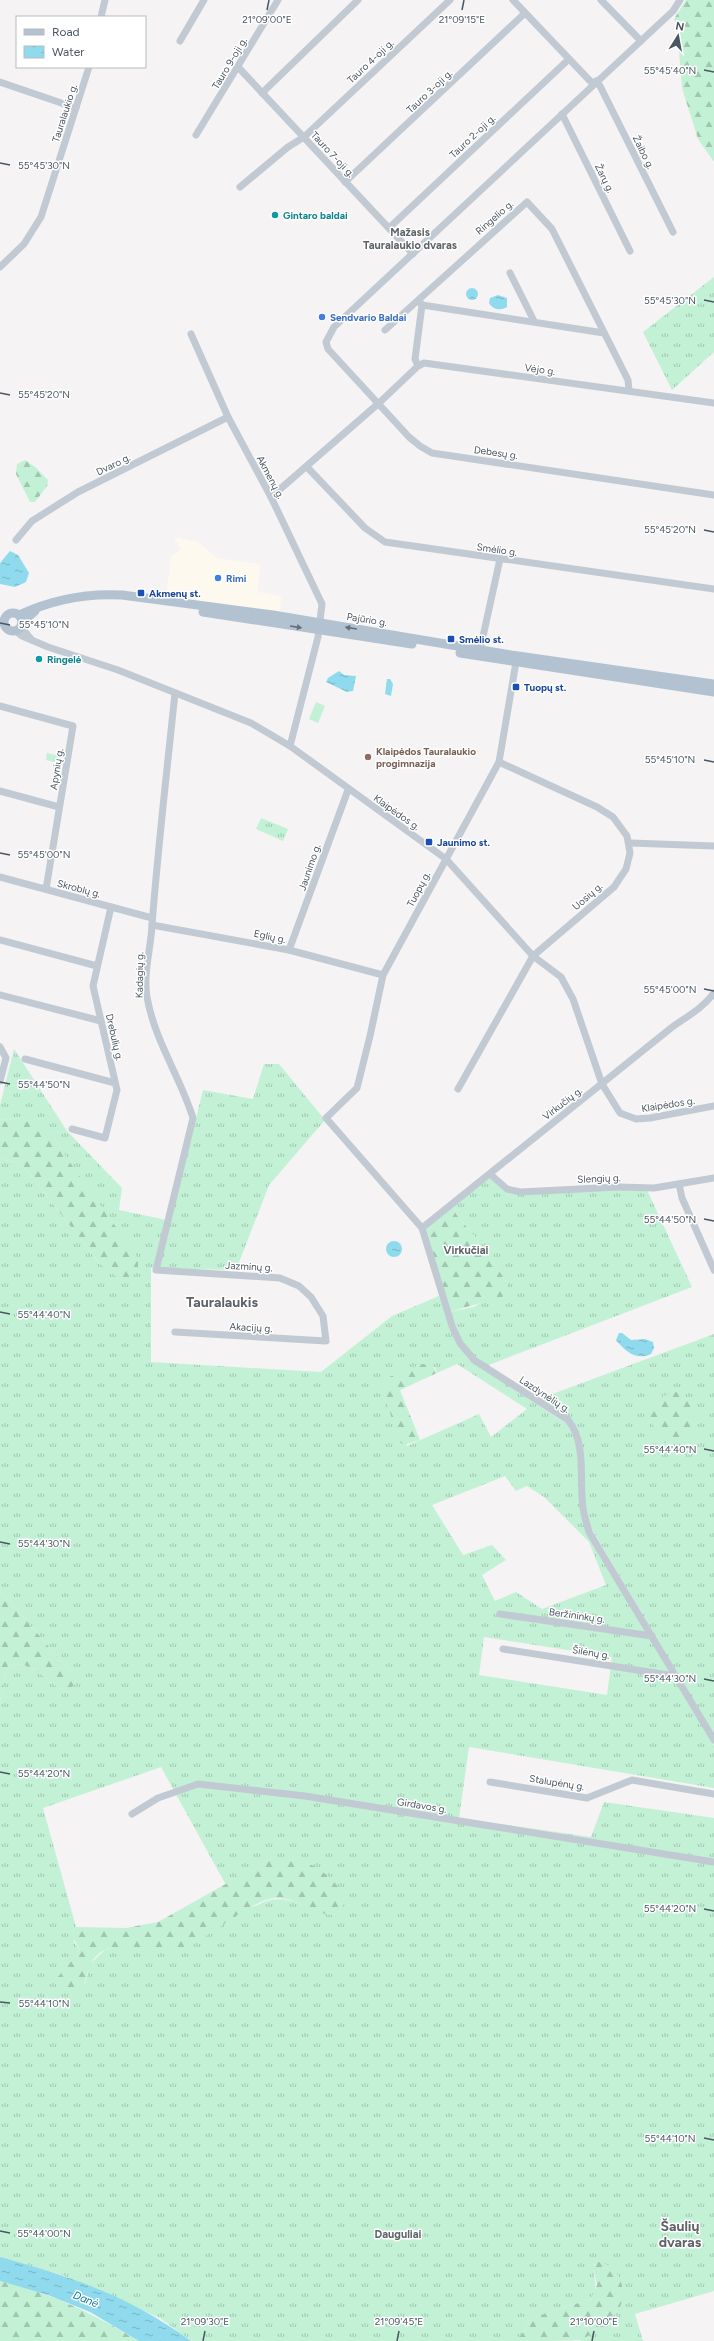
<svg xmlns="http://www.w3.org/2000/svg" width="714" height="2341" font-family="Figtree,sans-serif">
<defs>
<pattern id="grass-tufts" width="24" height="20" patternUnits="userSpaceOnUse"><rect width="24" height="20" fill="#c3f1d5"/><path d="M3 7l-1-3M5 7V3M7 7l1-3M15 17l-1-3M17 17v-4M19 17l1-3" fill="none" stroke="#a0c6b0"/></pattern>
<pattern id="forest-firs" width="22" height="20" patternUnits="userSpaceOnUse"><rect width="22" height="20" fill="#c3f1d5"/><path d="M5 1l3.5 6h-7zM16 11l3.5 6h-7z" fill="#a0c6b0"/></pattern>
<pattern id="water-ripples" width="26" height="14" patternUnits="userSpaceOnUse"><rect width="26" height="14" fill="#90daee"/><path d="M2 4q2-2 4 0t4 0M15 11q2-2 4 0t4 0" fill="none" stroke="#78b4c4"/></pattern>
</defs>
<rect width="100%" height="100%" fill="#f5f3f3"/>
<path fill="#fdf9ef" d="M174,537L198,542L217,558L260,564L258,592L281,596L280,614L166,598L171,556L181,550Z"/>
<g fill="url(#grass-tufts)" fill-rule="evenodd">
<path d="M714,277V352L672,390L643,332Z"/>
<path d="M261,818L288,829L283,841L256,829Z"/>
<path d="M14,1049L67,1131L122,1188L119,1210L171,1221L203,1090L253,1099L264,1064H279L325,1120L269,1185L236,1270L151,1268V1362L321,1372L392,1316L439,1296L455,1339L468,1359L567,1424L572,1430L577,1448L581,1509L640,1622L714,1746V1788L469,1747L459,1818L591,1837L604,1802L714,1818V2291L635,2314L643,2341H580C604,2323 622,2319 621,2286L595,2264C590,2276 601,2284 591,2299L538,2316L530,2321L517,2341H191L160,2318L62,2275L0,2257V1702L7,1666C27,1657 46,1679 62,1690L74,1676L0,1590V1159L15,1162L25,1168L100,1264L66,1157L53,1135L23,1117L0,1120V1105ZM457,1364L527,1409L491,1437L479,1414L407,1446L389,1377L435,1367L437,1373ZM505,1476L516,1491L527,1486L544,1497L589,1542L606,1585L542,1609L516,1592L495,1601L482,1575L506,1560L492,1545L463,1555L432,1505ZM484,1637L612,1657L607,1695L479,1675ZM161,1767L226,1885L272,1858L335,1915C308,1911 285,1889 258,1905L105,1950L90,1964L85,1984L71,1963L80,1951L74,1942L73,1930L76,1927L43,1808Z"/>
<path d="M490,1177L507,1191L647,1190L692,1287L486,1366L466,1348L449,1312L474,1307L508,1284L482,1246L456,1214L453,1207Z"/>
<path d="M714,1334V1735L590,1526L585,1510L579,1434L539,1399Z"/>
</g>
<g fill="url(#forest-firs)">
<path d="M686,0H714V162L698,139L682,88L677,25L674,19Z"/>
<path d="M25,460L35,467L48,480L47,486L35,502H30L16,474L17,464Z"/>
<path d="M23,1117L39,1123L53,1135L66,1157L138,1258V1270L129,1277H117L100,1264L25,1168L15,1162L0,1159V1120Z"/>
<path d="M453,1207L456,1214L482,1246L508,1284L509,1289L505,1296L449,1312L426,1229Z"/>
<path d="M422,1364L432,1365L437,1373L400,1390L420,1440L404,1445L398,1441L382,1384L389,1377Z"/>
<path d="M674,1392C692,1392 696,1417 697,1432L693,1439L671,1445L661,1441L646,1411L647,1403Z"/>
<path d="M0,1590L74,1676L75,1684L70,1689L62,1690C46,1679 27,1657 7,1666L0,1702Z"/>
<path d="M277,1857C285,1858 294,1858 302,1861C319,1866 357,1893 339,1914C318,1919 297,1896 275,1898C250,1900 210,1938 184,1947C160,1956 125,1941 105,1950C88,1958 88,1975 82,1991H63L56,1988L57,1978L80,1951C77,1942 67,1935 76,1927L126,1928L158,1922L272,1858Z"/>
<path d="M598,2262C619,2264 629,2291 619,2309C612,2320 593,2334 581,2340C574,2341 528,2341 517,2341L530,2321L538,2316L591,2299L597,2285L593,2268Z"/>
<path d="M0,2281C50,2292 95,2315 139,2341H0Z"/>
</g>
<g fill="#c3f1d5">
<path d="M316,702L325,706L318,723L309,719Z"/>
<path d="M47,753L63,757L62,764L46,760Z"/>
</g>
<g fill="url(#water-ripples)">
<circle cx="472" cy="294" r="6"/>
<path d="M498,295L507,298V307C500,311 493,310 489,303L490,298Z"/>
<path d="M10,551L18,555L29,573L26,582L15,587L0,584V563Z"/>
<path d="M339,671L344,675L356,676L353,691L347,692L326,682L328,678Z"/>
<path d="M387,679H390L393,684L391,696L385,694Z"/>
<circle cx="394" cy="1249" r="8"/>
<path d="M619,1333H622L631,1340L645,1339L653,1342L654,1348L651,1354C636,1361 625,1351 616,1340Z"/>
<path d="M0,2257C73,2277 129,2296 191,2341H139L90,2312L48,2295L0,2281Z"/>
</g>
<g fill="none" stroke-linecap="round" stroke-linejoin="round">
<g stroke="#c1cad2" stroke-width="7">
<path d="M513,0L593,84"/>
<path d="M601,0L641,41"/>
<path d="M680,0L673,11L334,327L326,342L328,349L409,437L420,446L432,453L714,495"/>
<path d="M101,17L105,0"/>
<path d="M180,41L204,0"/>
<path d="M238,67L413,254"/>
<path d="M596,81L600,86L673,232"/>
<path d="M0,82L76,108"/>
<path d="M262,93L358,0"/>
<path d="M562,114L630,251"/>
<path d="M196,135L278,0"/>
<path d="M345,182L525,13"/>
<path d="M240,187L288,147L304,137L450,0"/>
<path d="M389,228L569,59"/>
<path d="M0,267L24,244L41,217L89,67"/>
<path d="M510,273L534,321"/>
<path d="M422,305L604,333"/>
<path d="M385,330L527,202L552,229L628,380L629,391"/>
<path d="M191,334L228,417L271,497L322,604L318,637L290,746"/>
<path d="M418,366L415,359L422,305L420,302"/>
<path d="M307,467L365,528L385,542L714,589"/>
<path d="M271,497L379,403L418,366L424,363L714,403"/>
<path d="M16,540L32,521L78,492L228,417"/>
<path d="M21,627L31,639"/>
<path d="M16,631L22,636L48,647L118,670L251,723L290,746L446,859L533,956L561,977L573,999L602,1084L620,1113L636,1119L650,1118L714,1106"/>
<path d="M480,650L500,559"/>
<path d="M516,662L499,762L383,975L370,1036L357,1088L326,1118L422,1228L452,1326L460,1343L474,1360L568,1420C587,1443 579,1480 583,1508C584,1516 587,1524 589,1532L714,1740"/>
<path d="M175,693C167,770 158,847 152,925C151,948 143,973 147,997C155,1042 180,1076 193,1118L156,1270L280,1278L299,1286L311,1297L323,1316L326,1341L175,1332"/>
<path d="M0,706L73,726L46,889"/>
<path d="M0,791L59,807"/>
<path d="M630,843L714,846"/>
<path d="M0,877L152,918"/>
<path d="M152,925L289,950L383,975"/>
<path d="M0,940L97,966"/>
<path d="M289,950L348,790"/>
<path d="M0,995L101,1021"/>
<path d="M0,1047L6,1058L0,1081"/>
<path d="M25,1059L115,1083"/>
<path d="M458,1089L533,956L614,887L626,869L630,853L627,836L613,817L597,807L499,762"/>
<path d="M72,1129L105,1138L117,1090L93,986L111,907"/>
<path d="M490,1174L507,1189L520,1192L619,1187L654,1188L714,1178"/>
<path d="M679,1184L682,1198L714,1270"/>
<path d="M422,1228L671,1028C686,1017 702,1009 714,993"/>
<path d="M500,1614L652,1636"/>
<path d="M503,1649L675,1676"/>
<path d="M490,1782L587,1798L632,1780L714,1794"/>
<path d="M132,1814L158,1798L198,1784L305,1796L714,1862"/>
</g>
<g stroke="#b3c2d1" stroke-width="9">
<path d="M203,612L412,644"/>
<circle cx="13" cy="622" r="9"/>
<path d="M19,615C51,600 87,593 122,595L273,615L511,655L714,684"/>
<path d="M22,622L35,611"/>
<path d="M460,653L714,692"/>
</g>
</g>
<defs><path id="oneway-solid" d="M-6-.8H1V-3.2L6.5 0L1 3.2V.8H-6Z"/></defs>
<g fill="#64717d">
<use href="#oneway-solid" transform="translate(296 627) rotate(9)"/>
<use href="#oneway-solid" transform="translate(351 628) rotate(-171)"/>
</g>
<path fill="none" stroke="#4a5661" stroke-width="1.5" d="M267,10L269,0M462,10L464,0M704,70L714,72M0,163L10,165M704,300L714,302M0,393L10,395M704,530L714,532M0,623L10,625M704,760L714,762M0,853L10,855M704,989L714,991M0,1082L10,1084M704,1219L714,1221M0,1312L10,1314M704,1449L714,1451M0,1542L10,1544M704,1679L714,1681M0,1772L10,1774M704,1909L714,1911M0,2002L10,2003M704,2138L714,2140M0,2231L10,2233M203,2341L205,2331M397,2341L399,2331M592,2341L594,2331"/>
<g fill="#0f9aa8" stroke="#fff" stroke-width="1.5">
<circle cx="275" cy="215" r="4"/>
<circle cx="39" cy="659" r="4"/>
</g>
<g fill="#3f7fe0" stroke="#fff" stroke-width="1.5">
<circle cx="322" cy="317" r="4"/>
<circle cx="218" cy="578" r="4"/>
</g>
<g fill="#1a4fb4" stroke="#fff" stroke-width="1.5">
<rect x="137" y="589" width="8" height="8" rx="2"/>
<rect x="447" y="635" width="8" height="8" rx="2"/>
<rect x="512" y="683" width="8" height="8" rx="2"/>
<rect x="425" y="838" width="8" height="8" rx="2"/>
</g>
<circle fill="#8d6e63" stroke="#fff" stroke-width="1.5" cx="368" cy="757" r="4"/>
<g text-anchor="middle" stroke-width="3" stroke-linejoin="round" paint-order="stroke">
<g font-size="10" fill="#4a5661" stroke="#fff">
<text transform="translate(370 61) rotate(-43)" y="4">Tauro 4-oji g.</text>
<text transform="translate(229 63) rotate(-59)" y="4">Tauro 9-oji g.</text>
<text transform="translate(429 91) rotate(-43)" y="4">Tauro 3-oji g.</text>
<text transform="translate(64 113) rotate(-72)" y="4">Tauralaukio g.</text>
<text transform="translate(472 136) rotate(-43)" y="4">Tauro 2-oji g.</text>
<text transform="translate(644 152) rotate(64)" y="4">Žaibo g.</text>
<text transform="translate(333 154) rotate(47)" y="4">Tauro 7-oji g.</text>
<text transform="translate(605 178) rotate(64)" y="4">Žarų g.</text>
<text transform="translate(494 217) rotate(-41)" y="4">Ringelio g.</text>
<text transform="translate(540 369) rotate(8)" y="4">Vėjo g.</text>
<text transform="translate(496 452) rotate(8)" y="4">Debesų g.</text>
<text transform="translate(113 464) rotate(-26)" y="4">Dvaro g.</text>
<text transform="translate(271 477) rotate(62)" y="4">Akmenų g.</text>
<text transform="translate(497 549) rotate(8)" y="4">Smėlio g.</text>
<text transform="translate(367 619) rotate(9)" y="4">Pajūrio g.</text>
<text transform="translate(56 769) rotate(-81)" y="4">Apynių g.</text>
<text transform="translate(397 812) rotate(35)" y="4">Klaipėdos g.</text>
<text transform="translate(309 867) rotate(-71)" y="4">Jaunimo g.</text>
<text transform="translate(79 888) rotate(15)" y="4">Skroblų g.</text>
<text transform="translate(418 889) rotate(-62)" y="4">Tuopų g.</text>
<text transform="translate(587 896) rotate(-41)" y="4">Uosių g.</text>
<text transform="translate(270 936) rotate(12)" y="4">Eglių g.</text>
<text transform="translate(139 975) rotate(-89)" y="4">Kadagių g.</text>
<text transform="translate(115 1037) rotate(77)" y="4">Drebulių g.</text>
<text transform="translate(562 1103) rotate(-38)" y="4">Virkučių g.</text>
<text transform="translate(668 1104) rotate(-9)" y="4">Klaipėdos g.</text>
<text transform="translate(599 1178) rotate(-2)" y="4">Slengių g.</text>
<text transform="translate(249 1266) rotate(3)" y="4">Jazminų g.</text>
<text transform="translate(251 1327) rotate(3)" y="4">Akacijų g.</text>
<text transform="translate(545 1394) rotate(33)" y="4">Lazdynėlių g.</text>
<text transform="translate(577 1615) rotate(8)" y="4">Beržininkų g.</text>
<text transform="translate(591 1652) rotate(9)" y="4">Šilėnų g.</text>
<text transform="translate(557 1782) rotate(9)" y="4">Stalupėnų g.</text>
<text transform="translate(422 1805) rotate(9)" y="4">Girdavos g.</text>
</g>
<g font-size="10" font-weight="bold" fill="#0d838f" stroke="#fff" text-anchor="start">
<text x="283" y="219">Gintaro baldai</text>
<text x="47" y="663">Ringelė</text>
</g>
<g font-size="10" font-weight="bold" fill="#366cbe" stroke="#fff" text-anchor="start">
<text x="330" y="321">Sendvario Baldai</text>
<text x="226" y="582">Rimi</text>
</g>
<g font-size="10" font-weight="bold" fill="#164399" stroke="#fff" text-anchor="start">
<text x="149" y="597">Akmenų st.</text>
<text x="459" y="643">Smėlio st.</text>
<text x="524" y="691">Tuopų st.</text>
<text x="437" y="846">Jaunimo st.</text>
</g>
<g font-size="10" font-weight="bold" fill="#785e54" stroke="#fff" text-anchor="start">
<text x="376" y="755">Klaipėdos Tauralaukio<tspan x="376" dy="12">progimnazija</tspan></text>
</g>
<g font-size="11" font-weight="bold" fill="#5f6368" stroke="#fff">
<text x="410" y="236">Mažasis<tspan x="410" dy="13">Tauralaukio dvaras</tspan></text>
<text x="466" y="1254">Virkučiai</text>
<text x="398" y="2238">Dauguliai</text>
</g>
<g font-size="11" font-style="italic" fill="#0c7c9b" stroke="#fff">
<text transform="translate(86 2299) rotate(22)" y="4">Danė</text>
</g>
<g font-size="14" font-weight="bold" fill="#5f6368" stroke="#fff">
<text x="222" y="1307">Tauralaukis</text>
<text x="680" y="2231">Šaulių<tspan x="680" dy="16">dvaras</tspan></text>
</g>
</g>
<g font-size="10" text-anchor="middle" fill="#4a5661" stroke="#fff" stroke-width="3" stroke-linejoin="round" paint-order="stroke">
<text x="267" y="23">21°09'00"E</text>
<text x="462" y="23">21°09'15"E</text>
<text x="670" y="74">55°45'40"N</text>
<text x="44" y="169">55°45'30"N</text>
<text x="670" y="304">55°45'30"N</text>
<text x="44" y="398">55°45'20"N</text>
<text x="670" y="533">55°45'20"N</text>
<text x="44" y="628">55°45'10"N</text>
<text x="670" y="763">55°45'10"N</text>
<text x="44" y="858">55°45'00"N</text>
<text x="670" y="993">55°45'00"N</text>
<text x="44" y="1088">55°44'50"N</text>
<text x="670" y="1223">55°44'50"N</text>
<text x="44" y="1318">55°44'40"N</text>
<text x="670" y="1453">55°44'40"N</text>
<text x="44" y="1547">55°44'30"N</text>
<text x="670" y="1682">55°44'30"N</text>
<text x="44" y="1777">55°44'20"N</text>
<text x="670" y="1912">55°44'20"N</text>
<text x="44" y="2007">55°44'10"N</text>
<text x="670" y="2142">55°44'10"N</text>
<text x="44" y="2237">55°44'00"N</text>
<text x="205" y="2325">21°09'30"E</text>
<text x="399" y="2325">21°09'45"E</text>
<text x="594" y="2325">21°10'00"E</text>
</g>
<rect x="16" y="16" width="130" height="52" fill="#ffffff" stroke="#b7bbc0"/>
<rect x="24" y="29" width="20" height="6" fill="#b3c2d1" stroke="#b7bbc0"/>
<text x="52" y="36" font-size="12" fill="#4a5661">Road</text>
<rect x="24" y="46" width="20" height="12" fill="url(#water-ripples)" stroke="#b7bbc0"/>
<text x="52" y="56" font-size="12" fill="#4a5661">Water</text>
<g transform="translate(678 36) rotate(11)" stroke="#ffffff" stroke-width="3" paint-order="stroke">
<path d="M0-3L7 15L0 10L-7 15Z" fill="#4a5661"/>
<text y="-6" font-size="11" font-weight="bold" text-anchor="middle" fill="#4a5661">N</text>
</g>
</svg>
